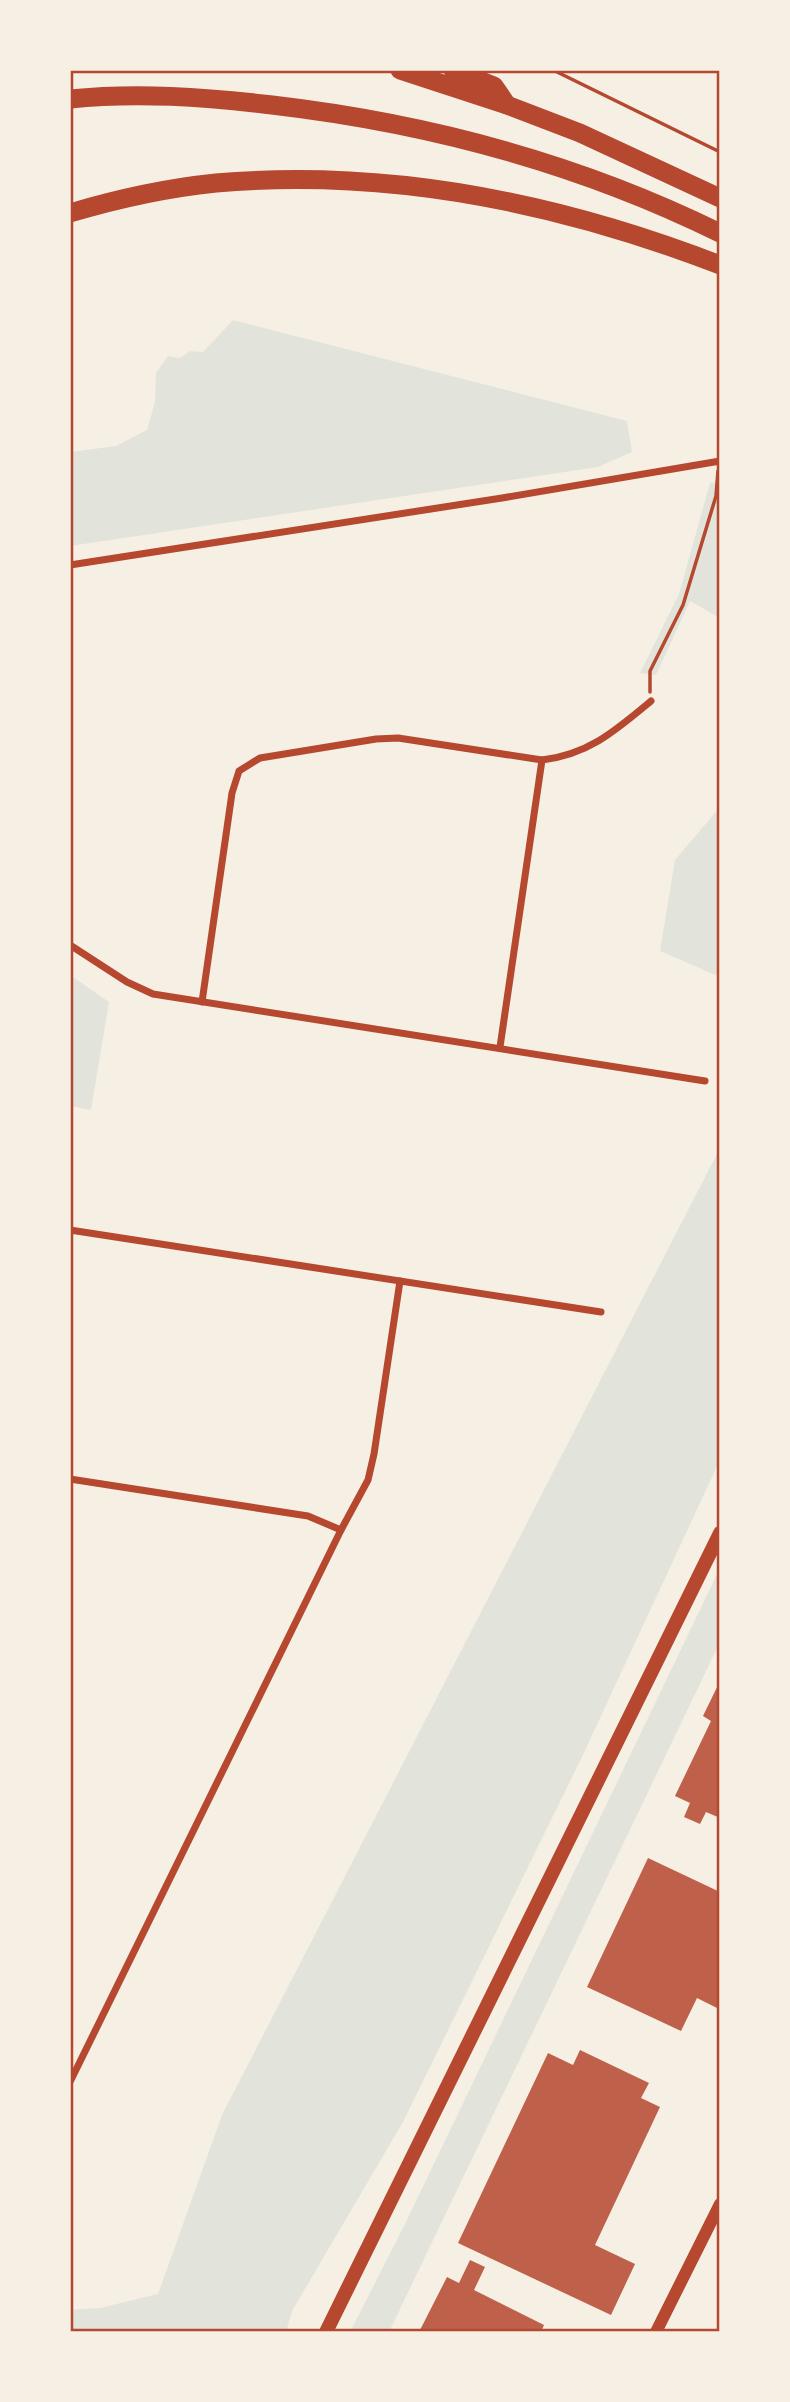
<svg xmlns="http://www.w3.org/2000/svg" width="790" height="2402" font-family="'Varela Round',sans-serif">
<rect width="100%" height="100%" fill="#f6efe4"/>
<g fill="#e2e4dc">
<path d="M233,320L627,421L632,452L598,467L70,546V452L116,446L147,430L155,402L156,373L168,356L180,358L190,351L203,352Z"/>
<path d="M720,482V618L690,601L656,675L640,673L679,594L710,483Z"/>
<path d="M720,807V977L660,951L675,860Z"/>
<path d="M70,975L109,1002L91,1110L70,1106Z"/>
<path d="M720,1148V1460L581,1759L403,2122L292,2311L286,2332H70V2310L100,2308L158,2294L222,2115Z"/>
<path d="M720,1568V1642L389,2332H350L405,2224Z"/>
</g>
<g fill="#bf614a">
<path d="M720,1681V1818L706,1812L700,1824L684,1817L690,1803L675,1796L711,1721L703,1716Z"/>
<path d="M648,1858L720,1892V2002L717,2008L697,1998L681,2031L587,1987Z"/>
<path d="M580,2050L649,2083L641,2098L660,2107L595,2245L635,2264L611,2315L458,2243L548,2053L573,2065Z"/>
<path d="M470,2260L485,2267L474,2290L544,2325L541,2332H419L447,2277L459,2283Z"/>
</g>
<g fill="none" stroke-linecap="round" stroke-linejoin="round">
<g stroke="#b5482f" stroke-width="3.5">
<path d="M553,70L720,152"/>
<path d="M650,692V671L683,605L716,496L718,471"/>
</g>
<g stroke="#b5482f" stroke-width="7">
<path d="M70,565L502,498L720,461"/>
<path d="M70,945L127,982L153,994L705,1081"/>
<path d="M202,1002L232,793L239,771L260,758L376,739L398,738L542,760C589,754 615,731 651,701"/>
<path d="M500,1047L542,760"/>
<path d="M70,1230L601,1312"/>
<path d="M70,1479L308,1516L341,1530"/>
<path d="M70,2082L341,1530L368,1480L374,1454L400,1281"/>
</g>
<path stroke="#b5482f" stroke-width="12" d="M656,2332L720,2204"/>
<path stroke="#b5482f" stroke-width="14" d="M326,2332L720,1533"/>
<g stroke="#b5482f" stroke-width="19">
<path d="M400,70L507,105L580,133L720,198"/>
<path d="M453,70L494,86L507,105"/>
<path d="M70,99C137,92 205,97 272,105C427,123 580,164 720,233"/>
<path d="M70,213C117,199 167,188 216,183C388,168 560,203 720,265"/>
</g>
</g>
<rect width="790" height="2402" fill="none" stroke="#f6efe4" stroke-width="144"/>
<rect x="72" y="72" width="646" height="2258" fill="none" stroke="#b5482f" stroke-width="2.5"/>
</svg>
